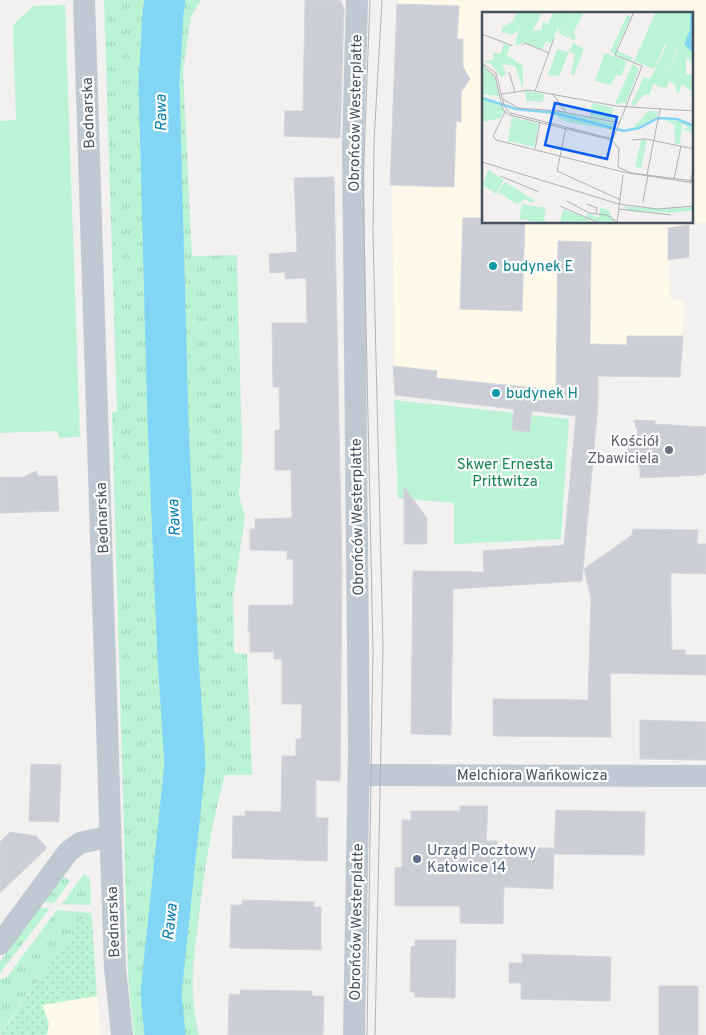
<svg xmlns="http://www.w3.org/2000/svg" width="706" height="1035" font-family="Overpass,sans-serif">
<defs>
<pattern id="grass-tufts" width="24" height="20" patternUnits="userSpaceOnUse" patternTransform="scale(1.25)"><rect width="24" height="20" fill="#baf4d5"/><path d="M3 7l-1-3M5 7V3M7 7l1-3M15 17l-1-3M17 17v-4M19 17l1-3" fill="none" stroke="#a1d3b9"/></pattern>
<pattern id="garden-dots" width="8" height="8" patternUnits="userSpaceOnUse" patternTransform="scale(1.25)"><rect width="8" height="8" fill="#baf4d5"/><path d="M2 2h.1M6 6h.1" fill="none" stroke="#a1d3b9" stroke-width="1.8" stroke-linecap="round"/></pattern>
</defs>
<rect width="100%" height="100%" fill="#f3f0f0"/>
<g fill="#fef9e8" fill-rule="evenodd">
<path d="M398,0H706V222L668,228L670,298L684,301L681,377L598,376V419L395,395L392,185ZM483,14H692V222H483Z"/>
<path d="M92,918L100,1035H0Z"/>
</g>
<g fill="url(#grass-tufts)">
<path d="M104,0H149L144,28V140L158,606L171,768L147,984V1035H134L128,974L112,412H117Z"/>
<path d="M183,0H201L191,17L183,72L192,256L237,255L242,451L239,496L245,517L233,598L234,653L247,654L252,775H225C212,821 205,867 199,914C194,960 188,989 199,1035H175L171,1002L197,785L181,451L172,76L174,34Z"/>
<path d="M84,874L90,878L91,905L62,904Z"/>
<path d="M63,876L70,881L54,903L43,902Z"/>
<path d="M39,908H50L0,973V961Z"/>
<path d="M57,910L91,913L92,918H82L0,1034V980L7,977Z"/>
</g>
<g fill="#baf4d5">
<path d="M65,5L80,437L59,438L57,431L0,433V121L16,120L13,25L33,6Z"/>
<path d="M394,400L569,419L561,539L454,544V503L398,498Z"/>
</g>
<path fill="url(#garden-dots)" d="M82,918H92L97,996L42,1005L49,1023L47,1035H0Z"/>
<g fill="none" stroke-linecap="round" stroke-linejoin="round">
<path stroke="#83d5f5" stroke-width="41" d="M165,1035L161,993L185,764L178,658L168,422L159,82L163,13L165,0"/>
</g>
<g fill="#cbced6" stroke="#d3d5dc">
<path d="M305,0H340L344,8L340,138L284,136L285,111H303Z"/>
<path d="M397,4L459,6L457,39H463V67L470,79L461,92V122L456,121L454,187L390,185Z"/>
<path d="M334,177L342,572L340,781L316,780V818H328L327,861L232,858L233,816H245V811L281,812L282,756H296V739H301L302,704H282V659H274V652H250V632H248L249,605H293V559H287V551L250,550V529H255V519L292,518L291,470H275V430H280L279,387H273L272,323H307L306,278L285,279V272L270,273L269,254L297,252L294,178Z"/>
<path d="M463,218H484V222H525L522,311L460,309Z"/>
<path d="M689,225V257L668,260V228Z"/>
<path d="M558,241L591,242L590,344L627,345V336H683L680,377L598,376V405L582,581L453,589L451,735L411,734L413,571L484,572L483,551L564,545L576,416L532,411L529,432L512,430L514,409L395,395L393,366L437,371L436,378L556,390Z"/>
<path d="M634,420L655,421V424L706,427V473L702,475L640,478V468L627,450L638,433Z"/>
<path d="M36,471L38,476H57L59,511L0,513V477H24Z"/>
<path d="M404,487L427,518V544H404Z"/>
<path d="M633,529L698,530L697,544H706V574L671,573V611L672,650H685V655H706V675L610,673L611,737L493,736V699L588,700L591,598L584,569L632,535Z"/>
<path d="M640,720L706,722V760L640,759Z"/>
<path d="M31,764L61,765L59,822L29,821Z"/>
<path d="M460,806H488L486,841H497V851L532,852V848H554L553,889L504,887L503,924L460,923V906H395V868L402,867V820H411V811H460Z"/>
<path d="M556,810L645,812L644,855L554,854Z"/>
<path d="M10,832L36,836L47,848L0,893V842Z"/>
<path d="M242,900L314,902V907H321V950L230,948L231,905H242Z"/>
<path d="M415,940H456L455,998L415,997V992H410L411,946H415Z"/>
<path d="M522,954L611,957L610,1001L521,999V983H509V963H522Z"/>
<rect x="659" y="986" width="39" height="49"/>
<path d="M240,990L312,991V996H324L323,1035H228L229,994L240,995Z"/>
</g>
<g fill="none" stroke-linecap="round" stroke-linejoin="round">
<g stroke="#bfc9d3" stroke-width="22">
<path d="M84,0L111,853L115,968L122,1035"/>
<path d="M359,775L706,776"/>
<path d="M0,944L68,852L80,843L110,836"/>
<path d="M354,1035L359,750L353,145L357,0"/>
</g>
<g stroke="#b1b4bb" stroke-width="1">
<path d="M367,1035L373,649L363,184L370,0"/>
<path d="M375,1035L383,647L373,233L374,142L382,0"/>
</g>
</g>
<g fill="#0f9aa8" stroke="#fff" stroke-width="2">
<circle cx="493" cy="266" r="5"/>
<circle cx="496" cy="393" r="5"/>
</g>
<circle fill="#6b7280" stroke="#fff" stroke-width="2" cx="669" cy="450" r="5"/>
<circle fill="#5c6f8a" stroke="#fff" stroke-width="2" cx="417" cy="859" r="5"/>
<g text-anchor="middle" stroke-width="4.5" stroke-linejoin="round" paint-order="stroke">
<g font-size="15" fill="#46515f" stroke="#fff">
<text transform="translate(88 113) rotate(-92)" y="5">Bednarska</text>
<text transform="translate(355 113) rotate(-89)" y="5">Obrońców Westerplatte</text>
<text transform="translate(357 517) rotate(-91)" y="5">Obrońców Westerplatte</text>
<text transform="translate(102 518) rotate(-92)" y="5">Bednarska</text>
<text x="532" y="780">Melchiora Wańkowicza</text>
<text transform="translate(113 922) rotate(-92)" y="5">Bednarska</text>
<text transform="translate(356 922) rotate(-89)" y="5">Obrońców Westerplatte</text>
</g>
<g font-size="15" fill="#0d838f" stroke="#fff" text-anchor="start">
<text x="503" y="271">budynek E</text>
<text x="506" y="398">budynek H</text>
</g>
<g font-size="15" fill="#5b616d" stroke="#fff" text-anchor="end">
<text x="659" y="446">Kościół<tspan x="659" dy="17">Zbawiciela</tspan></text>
</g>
<g font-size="15" fill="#0e8352" stroke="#fff">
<text x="505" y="469">Skwer Ernesta<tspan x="505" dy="17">Prittwitza</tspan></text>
</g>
<g font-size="15" fill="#4e5e75" stroke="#fff" text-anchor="start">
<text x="427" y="855">Urząd Pocztowy<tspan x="427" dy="17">Katowice 14</tspan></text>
</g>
<g font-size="16" font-style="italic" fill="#017db0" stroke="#fff">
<text transform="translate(160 113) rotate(-91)" y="6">Rawa</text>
<text transform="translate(173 518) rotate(-93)" y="6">Rawa</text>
<text transform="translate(169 922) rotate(-84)" y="6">Rawa</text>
</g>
</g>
<g transform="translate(482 12)">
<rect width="211" height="211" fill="#f3f0f0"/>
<path d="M89,0H102L91,21L94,24L92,29L80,18L94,6ZM38,13L51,19L61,18L53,35L42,30L33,34ZM91,31L102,37L92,63L89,62L93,42L87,40ZM22,32L28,34L25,43L41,54V76L33,54L20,52L24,61L20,66L9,52L0,49L11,48V41H19ZM198,35L211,50V53L207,47L204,48V62L210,63L211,80L200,73L196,82L193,72L182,66ZM123,41L145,49L139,64L134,63L129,73L113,69ZM151,51L157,57L144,91L133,92ZM45,79L62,82L61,90L45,89L43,81H40ZM0,87L21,94L22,102L0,97ZM166,99H176L175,105L154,116L149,117L138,116L150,117ZM70,100L75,99L135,112L134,115ZM69,101L128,114L133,117V118L85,110ZM179,105L211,113V120L201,118L206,115L200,112L198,132H193L192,113ZM6,158L22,168L14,182L1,173ZM140,194L183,197L211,195L212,198L188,201L147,198ZM118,196L126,198L133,211H120L104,205L106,201L117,206Z" fill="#baf4d5"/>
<path d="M83,0H98L89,1L94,6L80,17L87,27L77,21L76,16L69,31L64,29L60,38L53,35L60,19V10L75,15ZM198,0H208L211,49L198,36L195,38L183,32ZM145,3L149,5L134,38L151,46L149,49L128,40ZM30,10L38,13L36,19L29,23L19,19L22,14ZM75,37L87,40L77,64L66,63ZM0,54L12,63L17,84L0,82ZM0,97L20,102L19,106L0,110Z" fill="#baf4d5"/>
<path d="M72,0H83L75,15L66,12ZM174,0H198L172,57L152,49Z" fill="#baf4d5"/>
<path d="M205,0H211V47L193,27L204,16ZM110,91L132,96L128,104L134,109L108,104ZM30,105L57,112L52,135L26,129ZM159,128H165L159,156L153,155ZM23,170L52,188L49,191L43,187L35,192L16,180ZM40,192L64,196L62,211L37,207ZM81,197L102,205L112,211H78Z" fill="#baf4d5"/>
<path d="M35,0H60L51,19L30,10ZM185,33L195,38L182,66L187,69L184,77L172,72L167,83L163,82L152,94L149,93L162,65L168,67Z" fill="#baf4d5"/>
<path d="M208,0H211V41L202,32L208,18Z" fill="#83d5f5"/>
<path fill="none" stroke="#83d5f5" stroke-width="2.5" d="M0,86L34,97L73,101L142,119L157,116L176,106L195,107L212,114"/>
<path fill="none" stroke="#aeb0b6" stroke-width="1" d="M0,22L31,34M40,33L43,31L67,41M0,51L14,61L22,93L28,101L131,127L160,54L133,43L152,0M0,53L13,64L21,98L27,103L130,128L137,137L136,155L149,161L212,169M27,60L33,80M53,79L72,26M70,81L84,100M20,82L47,78L134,94L212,99M21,87L36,96L76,99L138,111M24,98L11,124L14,128L141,160L212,171M84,116L75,159L139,188M150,128L164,127L212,137M53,137L58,110M0,150L137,192L176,197L212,194M165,163L178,97M18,164L57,180M192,167L199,134M208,171L212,156M85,189L107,201L125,203L135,210M161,190L166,163M105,192L115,196L114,201M78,194L117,211M137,197L189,203M135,211L141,163"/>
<path fill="#075df5" fill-opacity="0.15" stroke="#075df5" stroke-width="2.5" d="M73,91L135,105L125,147L63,133Z"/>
<rect width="211" height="211" fill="none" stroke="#46515f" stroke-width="2.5"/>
</g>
</svg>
